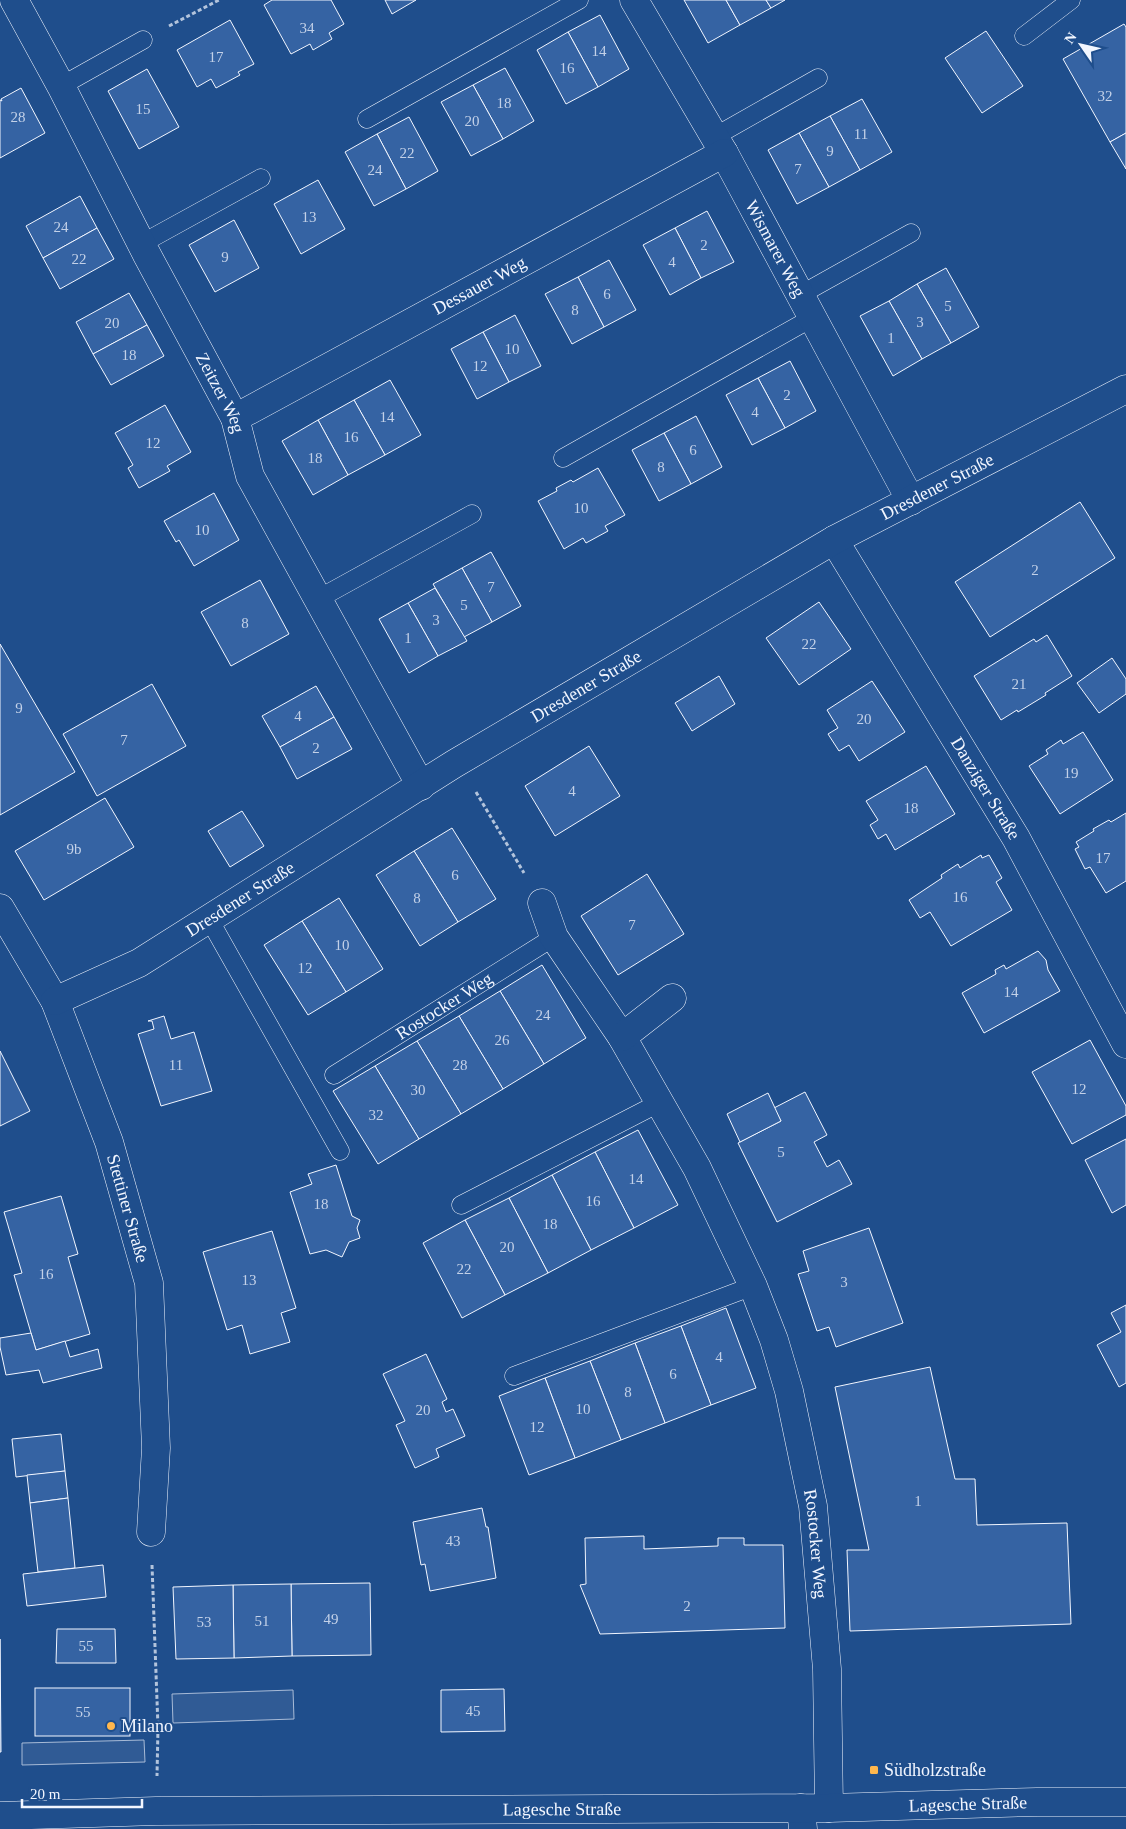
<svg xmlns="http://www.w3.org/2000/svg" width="1126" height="1829" font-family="Georgia,serif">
<rect width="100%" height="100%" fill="#1f4e8c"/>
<g fill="#305b95" stroke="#a8bbd7">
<path d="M293,1690L294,1719L173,1723L172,1694Z"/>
<path d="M144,1740L145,1762L22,1765V1743Z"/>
</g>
<g fill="#3563a3" stroke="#f2f6ff">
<path d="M272,0H331L344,24L329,33L332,39L313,50L310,44L291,54L264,5Z"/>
<path d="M385,0H416L392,14Z"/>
<path d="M684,0H726L740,25L708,43Z"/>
<path d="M726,0H766L771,8L740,25Z"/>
<path d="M766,0H785L771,8Z"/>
<path d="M600,15L629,69L598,87L568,32Z"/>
<path d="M230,20L254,64L238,72L240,75L216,88L211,79L197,87L177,50Z"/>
<path d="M1124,24L1126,27V133L1110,142L1063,59Z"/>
<path d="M986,31L1023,86L982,113L945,58Z"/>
<path d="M568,32L598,87L566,104L537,50Z"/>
<path d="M505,68L534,121L503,139L473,85Z"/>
<path d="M147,69L179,127L139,149L108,91Z"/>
<path d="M473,85L503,139L471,156L441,102Z"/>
<path d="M21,88L45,133L0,158V100L2,101L1,99Z"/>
<path d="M862,99L892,152L860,170L830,116Z"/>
<path d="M830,116L860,170L829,187L799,133Z"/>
<path d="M409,117L438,171L406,189L377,134Z"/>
<path d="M799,133L829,187L797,204L768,150Z"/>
<path d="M1126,133V169L1110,142Z"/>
<path d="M377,134L406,189L374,206L345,152Z"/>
<path d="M318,180L345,229L301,254L274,204Z"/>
<path d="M80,196L97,228L43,258L26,226Z"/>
<path d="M707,211L734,262L701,278L675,228Z"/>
<path d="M234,220L259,268L215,292L189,245Z"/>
<path d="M97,228L114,259L60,289L43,258Z"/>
<path d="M675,228L701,278L670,295L643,245Z"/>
<path d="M609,260L636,310L604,327L578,277Z"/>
<path d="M946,268L979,327L951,343L917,284Z"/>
<path d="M578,277L604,327L572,344L545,294Z"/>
<path d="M917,284L951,343L922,359L889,301Z"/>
<path d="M129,293L147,325L93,354L76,322Z"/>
<path d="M889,301L922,359L893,376L860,316Z"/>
<path d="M515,315L541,366L509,382L483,332Z"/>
<path d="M147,325L164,356L111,385L93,354Z"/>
<path d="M483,332L509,382L477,399L451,349Z"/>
<path d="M790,361L816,411L785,428L758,378Z"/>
<path d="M758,378L785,428L752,445L726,395Z"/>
<path d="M390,380L421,435L385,455L354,400Z"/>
<path d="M354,400L385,455L348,475L318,420Z"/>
<path d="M165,405L191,452L167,466L170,471L139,488L128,468L133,465L115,433Z"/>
<path d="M696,416L722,467L691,484L664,433Z"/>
<path d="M318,420L348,475L313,495L282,441Z"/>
<path d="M664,433L691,484L659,501L632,450Z"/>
<path d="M598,468L625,515L605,526L608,531L586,543L583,538L564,549L538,501L557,491L556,488L571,480L573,482Z"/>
<path d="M214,493L239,540L194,566L179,540L176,542L164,521Z"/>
<path d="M1080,502L1115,558L990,637L955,582Z"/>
<path d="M491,552L521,606L492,622L462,568Z"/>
<path d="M462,568L492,622L464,637L433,584Z"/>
<path d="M260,580L289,634L231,666L201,612Z"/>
<path d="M435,588L467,641L438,656L408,603Z"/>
<path d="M819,602L851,649L799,685L766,638Z"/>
<path d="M408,603L438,656L409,673L379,619Z"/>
<path d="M1047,635L1072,676L1045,693L1046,695L1018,712L1017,710L1001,720L974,676L1034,639L1036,642Z"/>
<path d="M0,644L75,772L0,815Z"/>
<path d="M1112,658L1126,679V694L1099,713L1077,683Z"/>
<path d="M719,676L735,704L692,731L675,703Z"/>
<path d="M872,681L905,732L859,761L849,745L839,751L828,734L838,728L827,710Z"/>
<path d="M152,684L186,746L97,796L63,734Z"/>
<path d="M316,686L334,717L280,747L262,716Z"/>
<path d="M334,717L352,749L297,779L280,747Z"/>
<path d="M1083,732L1113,780L1060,814L1029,766L1048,754L1046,750L1061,740L1063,744Z"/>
<path d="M589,746L620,796L555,836L525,786Z"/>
<path d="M926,766L955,814L895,850L886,834L878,839L870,825L878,820L866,801Z"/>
<path d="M105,798L134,847L44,900L15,851Z"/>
<path d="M242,811L264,846L230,867L208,831Z"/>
<path d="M1126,813V881L1106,893L1090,867L1085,869L1075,849L1079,847L1076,842L1094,831L1093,829L1109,820L1111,822Z"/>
<path d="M452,828L496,899L458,922L414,851Z"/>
<path d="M414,851L458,922L420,946L376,875Z"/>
<path d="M981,855L982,858L989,855L1002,878L996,882L1012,910L951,946L930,912L920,918L909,900L942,878L941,875L958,864L960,868Z"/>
<path d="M647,874L684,934L618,975L581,916Z"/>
<path d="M339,898L383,969L346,992L302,921Z"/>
<path d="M302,921L346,992L308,1015L264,945Z"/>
<path d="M1038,951L1046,960L1048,970L1060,991L984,1033L962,993L996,974L995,970L1004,965L1006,969Z"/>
<path d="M542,965L586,1038L544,1064L500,991Z"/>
<path d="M500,991L544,1064L503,1089L459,1016Z"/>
<path d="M164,1016L171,1039L194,1032L212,1091L161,1106L138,1034L154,1029L152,1021H148Z"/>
<path d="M459,1016L503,1089L461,1114L417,1041Z"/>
<path d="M1090,1040L1126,1106V1115L1072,1144L1032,1072Z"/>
<path d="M417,1041L461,1114L419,1139L375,1066Z"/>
<path d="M0,1051L30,1111L0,1126Z"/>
<path d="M375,1066L419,1139L378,1164L333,1091Z"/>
<path d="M805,1092L827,1135L814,1142L827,1167L839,1160L852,1184L777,1222L738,1143L781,1121L774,1108Z"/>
<path d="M768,1093L781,1121L740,1142L727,1114Z"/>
<path d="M638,1130L678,1205L634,1228L595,1152Z"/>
<path d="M1126,1139V1205L1112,1213L1085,1160Z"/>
<path d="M595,1152L634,1228L591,1250L552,1175Z"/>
<path d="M336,1165L352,1216L360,1220L357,1228L360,1238L349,1242L342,1257L326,1250L310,1254L290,1192L312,1184L308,1174Z"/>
<path d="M552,1175L591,1250L548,1273L509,1198Z"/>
<path d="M61,1196L78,1254L68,1257L90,1334L36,1350L14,1275L22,1273L4,1212Z"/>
<path d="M509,1198L548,1273L505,1295L465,1220Z"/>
<path d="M465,1220L505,1295L462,1318L423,1243Z"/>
<path d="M869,1228L903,1323L836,1347L829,1327L817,1331L798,1274L809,1271L803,1251Z"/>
<path d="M272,1231L296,1308L281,1313L290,1342L250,1354L242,1325L227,1330L203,1252Z"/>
<path d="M1126,1305V1383L1119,1387L1097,1345L1121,1332L1111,1313Z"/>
<path d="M726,1308L756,1388L711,1405L681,1326Z"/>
<path d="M681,1326L711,1405L665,1423L635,1343Z"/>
<path d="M31,1333L36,1350L65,1341L70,1357L98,1349L102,1368L43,1383L39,1370L6,1375L0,1347V1338Z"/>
<path d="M635,1343L665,1423L621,1440L590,1361Z"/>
<path d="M426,1354L447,1399L442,1402L446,1412L453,1409L465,1436L436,1449L439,1457L415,1468L396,1425L405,1421L383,1374Z"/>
<path d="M590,1361L621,1440L575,1458L545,1378Z"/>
<path d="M930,1367L955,1479H975L977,1525L1067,1523L1071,1624L850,1631L847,1550H869L835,1387Z"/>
<path d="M545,1378L575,1458L529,1475L499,1396Z"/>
<path d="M61,1434L65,1471L16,1477L12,1439Z"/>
<path d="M65,1471L68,1498L30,1503L27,1475Z"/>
<path d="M68,1498L75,1568L38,1572L30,1503Z"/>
<path d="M482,1508L486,1527H488L496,1578L430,1591L425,1564L421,1565L413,1522Z"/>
<path d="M644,1536V1549L718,1546V1538H744V1545H783L785,1628L600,1634L580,1585L586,1584L585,1538Z"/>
<path d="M103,1565L106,1597L27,1606L23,1574Z"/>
<path d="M370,1583L371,1655L292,1656L291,1584Z"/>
<path d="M291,1584L292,1656L234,1658L233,1585Z"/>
<path d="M233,1585L234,1658L176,1659L173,1587Z"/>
<path d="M57,1629H115L116,1663H56Z"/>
<path d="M0,1639L1,1752H0Z"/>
<rect x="35" y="1688" width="95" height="48"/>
<path d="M504,1689L505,1731L441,1732V1690Z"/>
</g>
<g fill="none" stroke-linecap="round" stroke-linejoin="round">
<g stroke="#f2f6ff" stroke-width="19">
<g id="service">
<path d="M1024,36L1071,0"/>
<path d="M61,86L143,40"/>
<path d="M367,119L579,0"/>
<path d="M714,137L818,78"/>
<path d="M141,244L261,178"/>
<path d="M800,295L911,233"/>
<path d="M563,458L812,318"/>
<path d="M318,599L472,514"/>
<path d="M209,919L340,1151"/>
<path id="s1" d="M334,1075L554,937"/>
<path d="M461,1205L659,1103"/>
<path d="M514,1376L753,1286"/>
</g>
</g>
<g stroke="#f2f6ff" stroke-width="29">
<g id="minor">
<path id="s2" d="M14,0L61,86L146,253L235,418L250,476L421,786"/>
<path id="s3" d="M634,0L724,153L911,501"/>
<path id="s4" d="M235,418L724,153"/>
<path id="s5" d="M834,540L1016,838L1126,1044"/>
<path id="s6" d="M542,903L554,937L622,1037L697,1168L753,1286L774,1340L789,1391L813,1506L827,1669L829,1808"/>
<path id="s7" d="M0,908L55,1001L109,1142L149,1283L156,1448L151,1532"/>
<path id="s8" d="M55,1001L139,963L454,764L834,540L1126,389"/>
<path d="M622,1037L672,998"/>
<path d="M801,1808L803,1829"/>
</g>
</g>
<g stroke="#f2f6ff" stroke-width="29">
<g id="tertiary">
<path id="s9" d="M0,1816L156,1811L829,1808L1037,1802H1126"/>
</g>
</g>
<g stroke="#b3c4dc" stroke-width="3" stroke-dasharray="4 2.5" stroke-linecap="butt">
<path d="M169,26L219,0"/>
<path d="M476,792L524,873"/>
<path d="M152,1565L158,1727L157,1776"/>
</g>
<use href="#service" stroke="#1f4e8c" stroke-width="18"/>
<use href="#minor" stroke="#1f4e8c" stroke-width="28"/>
<use href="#tertiary" stroke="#1f4e8c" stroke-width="28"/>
</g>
<g fill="#ffb74d" stroke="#1f4e8c" stroke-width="2">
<circle cx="111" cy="1726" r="5"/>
<rect x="869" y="1765" width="10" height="10" rx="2.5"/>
</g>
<g text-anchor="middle" stroke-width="4" stroke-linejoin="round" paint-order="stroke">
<g font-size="15" fill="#c3d1e8">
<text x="307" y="33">34</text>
<text x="599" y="56">14</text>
<text x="216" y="62">17</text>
<text x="567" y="73">16</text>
<text x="1105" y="101">32</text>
<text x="504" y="108">18</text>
<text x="143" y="114">15</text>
<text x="18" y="122">28</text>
<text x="472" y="126">20</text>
<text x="861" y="139">11</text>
<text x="830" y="156">9</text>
<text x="407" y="158">22</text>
<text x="798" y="174">7</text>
<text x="375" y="175">24</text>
<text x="309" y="222">13</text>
<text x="61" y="232">24</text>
<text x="704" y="250">2</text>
<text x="225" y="262">9</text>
<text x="79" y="264">22</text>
<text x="672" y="267">4</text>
<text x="607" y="299">6</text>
<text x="948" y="311">5</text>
<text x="575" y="315">8</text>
<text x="920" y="327">3</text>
<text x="112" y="328">20</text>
<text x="891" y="343">1</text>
<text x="512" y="354">10</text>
<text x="129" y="360">18</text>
<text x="480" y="371">12</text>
<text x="787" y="400">2</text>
<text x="755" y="417">4</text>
<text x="387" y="422">14</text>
<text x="351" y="442">16</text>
<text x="153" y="448">12</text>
<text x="693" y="455">6</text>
<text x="315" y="463">18</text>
<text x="661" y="472">8</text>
<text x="581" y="513">10</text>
<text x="202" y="535">10</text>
<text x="1035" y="575">2</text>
<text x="491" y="592">7</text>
<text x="464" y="610">5</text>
<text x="436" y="625">3</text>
<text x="245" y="628">8</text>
<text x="408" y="643">1</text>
<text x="809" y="649">22</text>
<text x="1019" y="689">21</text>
<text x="19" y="713">9</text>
<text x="298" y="721">4</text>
<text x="864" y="724">20</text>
<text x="124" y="745">7</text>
<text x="316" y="753">2</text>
<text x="1071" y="778">19</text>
<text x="572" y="796">4</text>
<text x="911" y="813">18</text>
<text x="74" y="854">9b</text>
<text x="1103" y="863">17</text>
<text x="455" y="880">6</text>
<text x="960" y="902">16</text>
<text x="417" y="903">8</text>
<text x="632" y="930">7</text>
<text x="342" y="950">10</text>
<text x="305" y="973">12</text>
<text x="1011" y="997">14</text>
<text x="543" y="1020">24</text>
<text x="502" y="1045">26</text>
<text x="176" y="1070">11</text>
<text x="460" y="1070">28</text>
<text x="1079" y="1094">12</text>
<text x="418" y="1095">30</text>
<text x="376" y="1120">32</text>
<text x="781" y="1157">5</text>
<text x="636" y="1184">14</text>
<text x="593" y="1206">16</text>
<text x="321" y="1209">18</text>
<text x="550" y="1229">18</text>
<text x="507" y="1252">20</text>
<text x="464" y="1274">22</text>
<text x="46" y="1279">16</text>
<text x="249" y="1285">13</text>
<text x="844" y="1287">3</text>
<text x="719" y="1362">4</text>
<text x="673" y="1379">6</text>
<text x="628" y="1397">8</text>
<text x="583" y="1414">10</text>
<text x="423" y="1415">20</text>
<text x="537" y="1432">12</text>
<text x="918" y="1506">1</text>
<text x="453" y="1546">43</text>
<text x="687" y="1611">2</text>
<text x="331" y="1624">49</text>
<text x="262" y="1626">51</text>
<text x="204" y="1627">53</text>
<text x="86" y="1651">55</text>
<text x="473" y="1716">45</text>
<text x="83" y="1717">55</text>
</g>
<g font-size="18" fill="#f2f6ff" stroke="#1f4e8c">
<text dy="6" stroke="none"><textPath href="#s3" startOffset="286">Wismarer Weg</textPath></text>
<text dy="6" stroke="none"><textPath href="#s4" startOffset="278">Dessauer Weg</textPath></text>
<text dy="6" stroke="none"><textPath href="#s2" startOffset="444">Zeitzer Weg</textPath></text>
<text dy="6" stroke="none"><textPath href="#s8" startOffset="1022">Dresdener Straße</textPath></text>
<text dy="6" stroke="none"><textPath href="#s8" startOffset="618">Dresdener Straße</textPath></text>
<text dy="6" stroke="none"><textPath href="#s5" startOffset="291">Danziger Straße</textPath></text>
<text dy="6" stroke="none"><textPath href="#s8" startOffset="212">Dresdener Straße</textPath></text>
<text dy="6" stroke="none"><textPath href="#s1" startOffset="130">Rostocker Weg</textPath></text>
<text dy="6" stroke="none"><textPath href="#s7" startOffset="328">Stettiner Straße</textPath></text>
<text dy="6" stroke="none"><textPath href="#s6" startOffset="705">Rostocker Weg</textPath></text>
<text dy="6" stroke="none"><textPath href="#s9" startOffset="968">Lagesche Straße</textPath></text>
<text dy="6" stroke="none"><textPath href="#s9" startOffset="562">Lagesche Straße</textPath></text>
</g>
<g font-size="18" fill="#f2f6ff" stroke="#1f4e8c" text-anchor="start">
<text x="121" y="1732">Milano</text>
<text x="884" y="1776">Südholzstraße</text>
</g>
</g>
<g transform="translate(1081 45) rotate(304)" stroke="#1f4e8c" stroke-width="4" paint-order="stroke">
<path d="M0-4L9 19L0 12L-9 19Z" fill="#f2f6ff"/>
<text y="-8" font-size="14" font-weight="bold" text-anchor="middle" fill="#f2f6ff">N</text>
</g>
<path d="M22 1799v8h120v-8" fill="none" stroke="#f2f6ff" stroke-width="2.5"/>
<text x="30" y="1799" font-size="15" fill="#f2f6ff" stroke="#1f4e8c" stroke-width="4" paint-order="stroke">20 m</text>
</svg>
